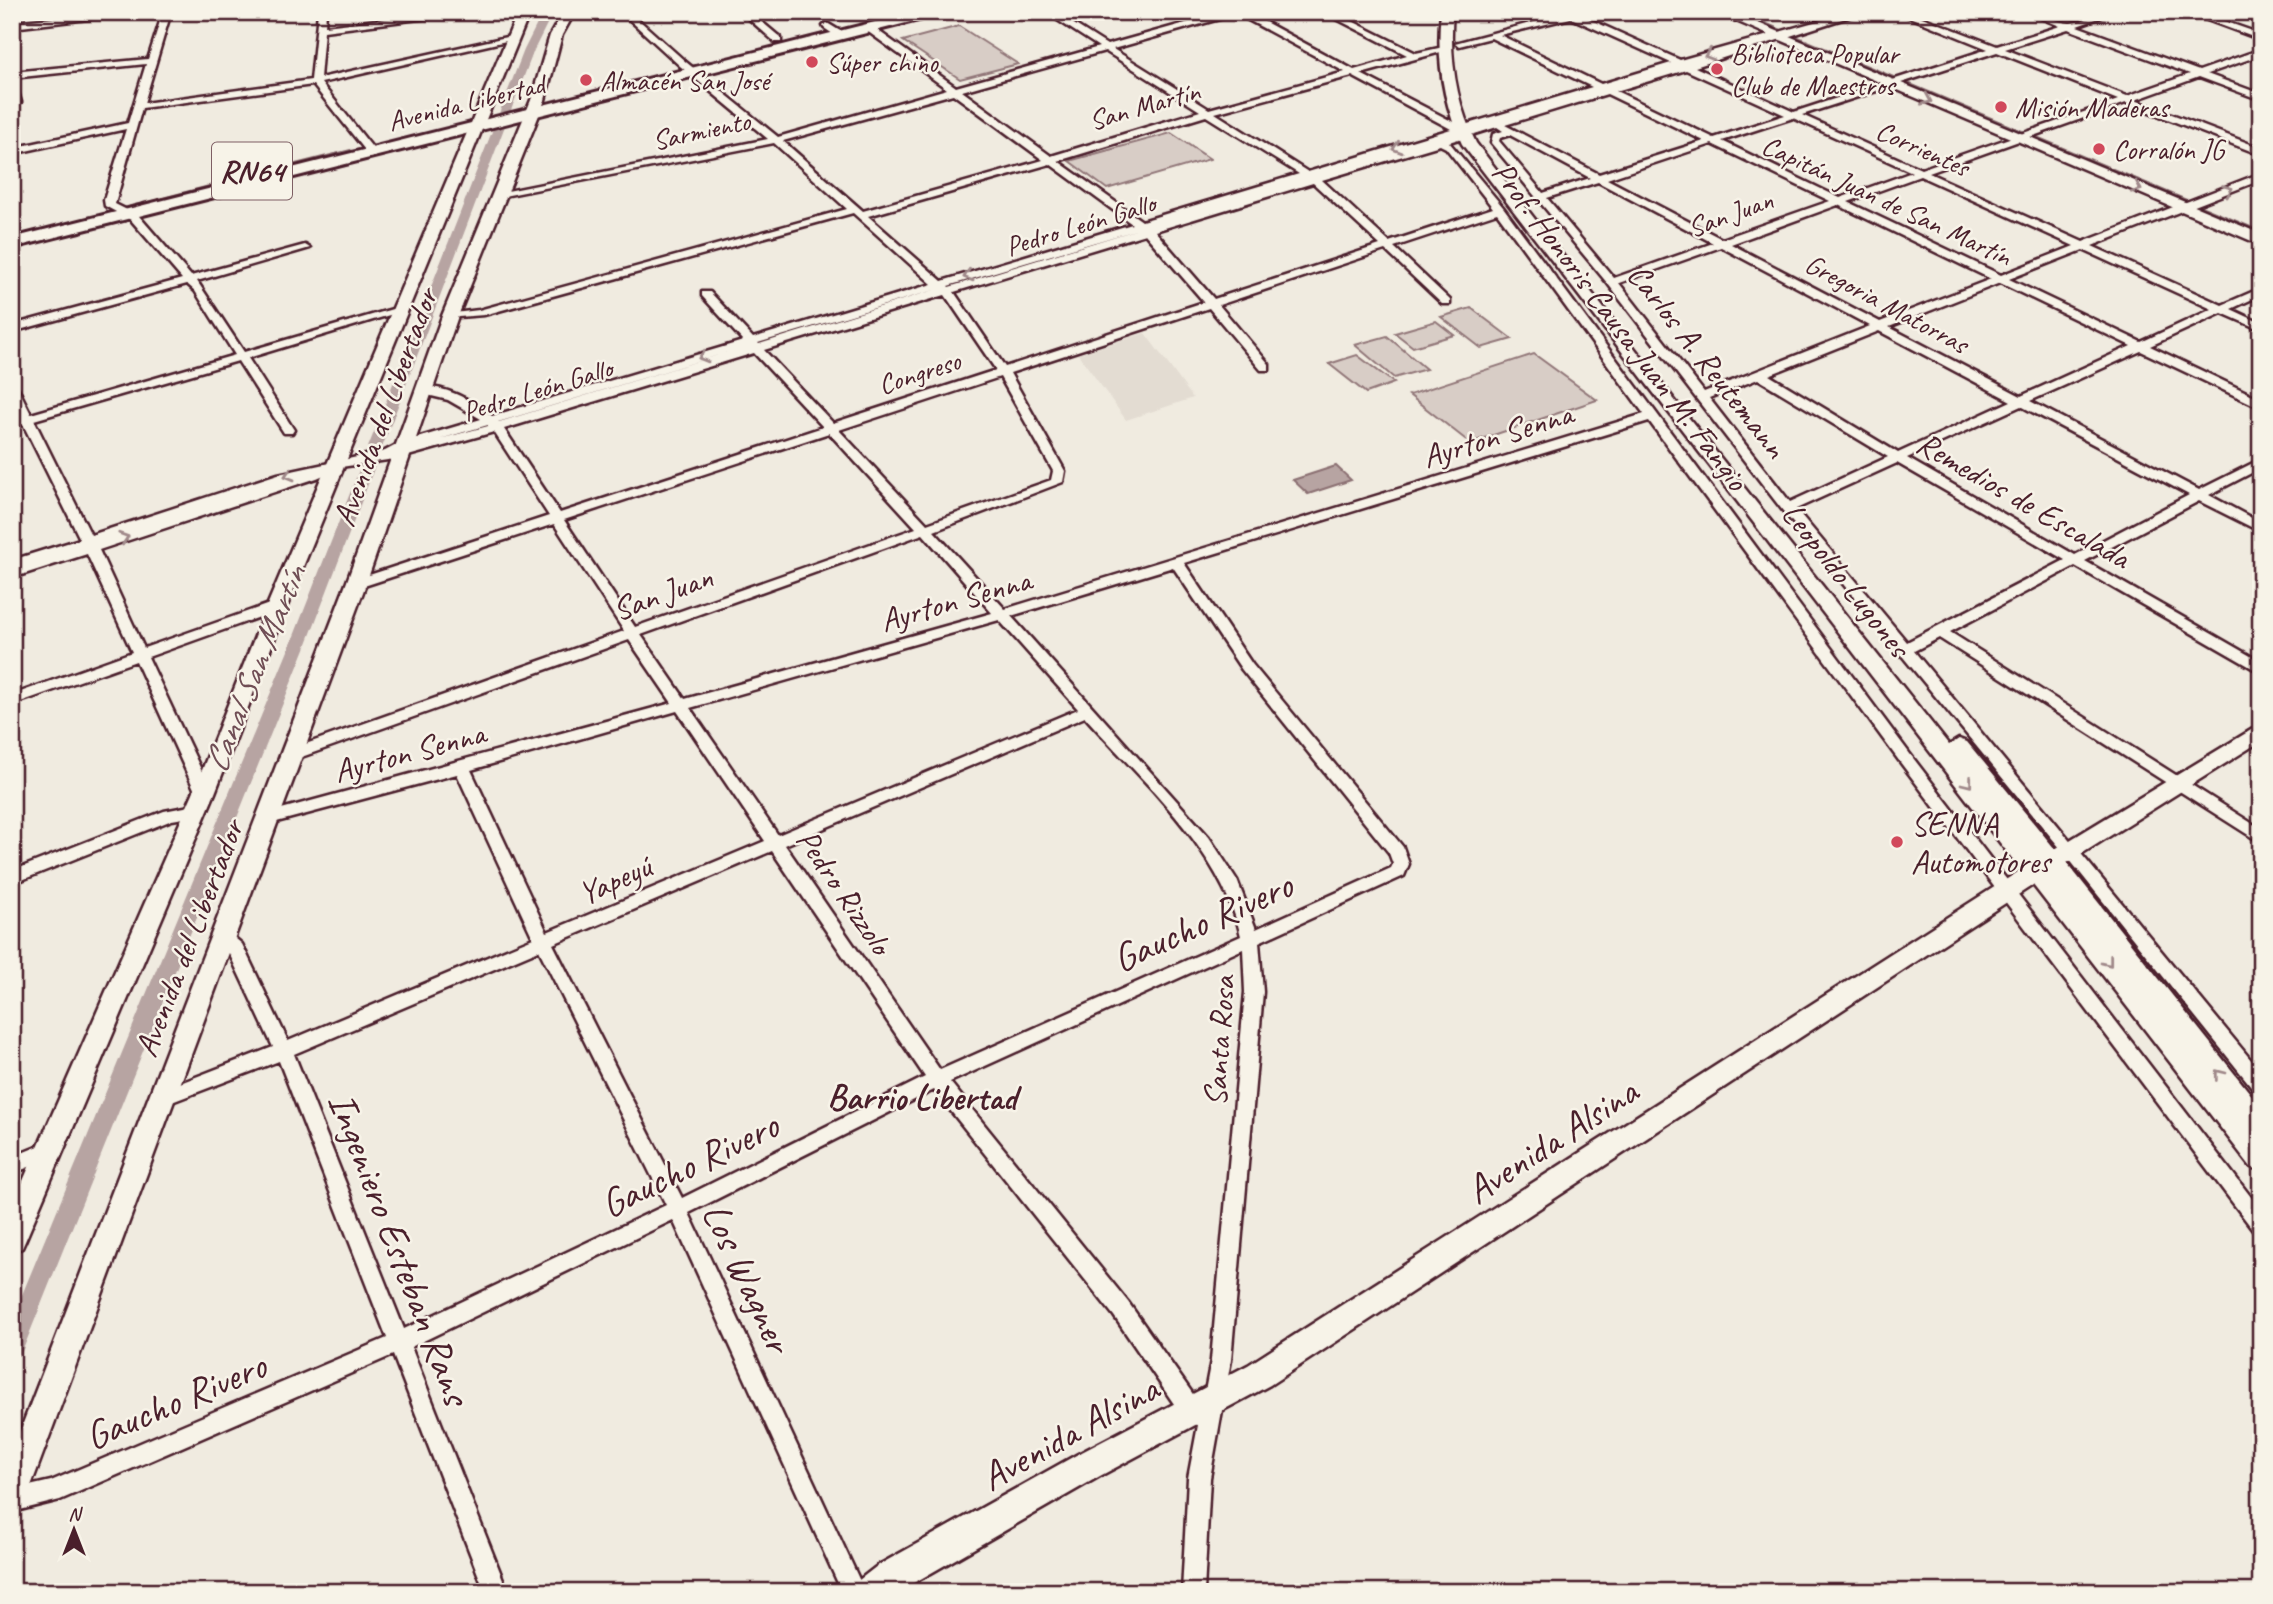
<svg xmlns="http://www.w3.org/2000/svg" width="2273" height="1604" font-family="Caveat,sans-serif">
<rect width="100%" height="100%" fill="#f0ebe0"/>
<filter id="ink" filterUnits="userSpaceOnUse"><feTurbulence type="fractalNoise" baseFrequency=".0143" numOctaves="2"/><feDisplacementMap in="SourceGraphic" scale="14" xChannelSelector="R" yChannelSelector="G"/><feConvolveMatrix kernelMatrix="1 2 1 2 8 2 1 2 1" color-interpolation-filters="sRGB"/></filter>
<g filter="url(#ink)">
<path fill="#e3dcd2" d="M1145,333L1193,398L1126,420L1078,354Z"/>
<g fill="#d8cdc6" stroke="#917678" stroke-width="2">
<path d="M959,26L1018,64L960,79L903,41Z"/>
<path d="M1171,133L1210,159L1107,189L1069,161Z"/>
<path d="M350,150L349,155L134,208L131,206Z"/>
<path d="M1471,308L1512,339L1481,348L1441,317Z"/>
<path d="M1436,321L1454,335L1413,347L1395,333Z"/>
<path d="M1387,336L1426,369L1394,378L1355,345Z"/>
<path d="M1534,354L1597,400L1470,443L1409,395Z"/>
<path d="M1357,355L1394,383L1366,393L1329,364Z"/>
</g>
<path fill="#b7a4a2" stroke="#8b6f72" stroke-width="2" d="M1336,466L1351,480L1308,494L1293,480Z"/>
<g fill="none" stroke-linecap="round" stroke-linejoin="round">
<path stroke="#8b6f72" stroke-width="3.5" d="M1737,12L2261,232"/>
<path fill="#b7a4a2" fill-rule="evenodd" d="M543,12H553L534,50L308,641L24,1347L20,1355L12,1358V1319L292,641L524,50Z"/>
<g stroke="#4a1f2b" stroke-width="5">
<g id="street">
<path d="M115,12H148L12,28V22Z"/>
<path d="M163,12H171L144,103L311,80L318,12H326L325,26L446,12H475L324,31L320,78L511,36L515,39L321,83L375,151V155H369L313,85L142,108L115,204L139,216L191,276L305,245L310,248L197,281L244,352L396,308L406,310L248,358L294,430L292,433H284L238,361L34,420L91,535L278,474L385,451L400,443L481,419L448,400L419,393V387C444,384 473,401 492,416L743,341L702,296V292H710L753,338L932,284L853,213L484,315L446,318V314L479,310L847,209L774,143L494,198V194L498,193L768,139L680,66L621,12H630L686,62L778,137L947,89L867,31V27H873L956,87L1099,47L1045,12H1055L1107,45L1225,12H1247L1354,70L1407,55L1323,12H1334L1416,53L1448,46V50L1361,74L1461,126L1592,87L1491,38L1459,46L1455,43L1564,14L1562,12H1579L1580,15L1680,60L1850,12H1864L1695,67L1794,112L1988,49L1897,12H1909L1997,46L2060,26L2026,12C2041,12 2059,24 2071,23C2087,21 2099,12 2116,12L2077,26L2199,71L2261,49V55L2207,74L2261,94V100L2199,77L2135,100L2261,148V155L2126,103L1929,173L2083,242L2261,173V180L2092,246L2222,305L2261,288V295L2231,309L2261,323V330L2222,313L2150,346L2261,399V408L2141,351L2030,401L2199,490L2261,459V468L2209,495L2261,523V532L2199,501L2085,561L2261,662V673L2075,566L1950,632L2261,829V843L1939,638L1914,651L2261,1072V1093L2255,1091L2065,854L1783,511L1608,284L1491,143L1493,134L1503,131L1497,127L1449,142L1503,207L1910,754L2261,1210V1234L2254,1231L1900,762L1649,421L1184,563L1252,664L1403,847L1409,864L1404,876L1259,942L1263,992L1231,1360L1210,1478L1204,1592H1182L1188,1478L1198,1425L1187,1423L1114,1316L934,1090L689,1213L865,1592H842L673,1220L411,1347L508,1592H485L393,1355L60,1500L12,1512V1490L51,1481L387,1338L279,1061L164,1105L157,1102L155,1097L157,1092L273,1047L229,953L215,938L217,933H229L242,944L288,1041L533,938L457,774L269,824L261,818L263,814L672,703L629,640L296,759H286L283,755L286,751L624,631L554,524L361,587H351L349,584L351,581L549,516L494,432L401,458L341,467L317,478L99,550L144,648L272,603H282L284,606L282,609L148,657L212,793L210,797H198L196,793L136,661L12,705V695L132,652L87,554L12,578V569L16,568L12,569V560L80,539L23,424L12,427V419L20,417L12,401V384L18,388L31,414L235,355L195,291L187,284L12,332V325L182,279L131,220L105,206L104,200L126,129L12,154V148L128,123L146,64L12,78V72L148,59ZM1237,14L1345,72L1209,109L1113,49ZM1571,18L1671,63L1601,84L1500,35ZM2068,29L2190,74L2127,96L2005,49ZM1105,51L1200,111L1051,156L962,91ZM1997,52L2118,100L1921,169L1802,115ZM1686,70L1785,115L1714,138L1616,91ZM1352,76L1451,129L1308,172L1215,113ZM953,94L1043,160L863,211L783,141ZM1607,94L1704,141L1599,174L1505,125ZM1206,116L1299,174L1142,221L1058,161ZM1793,118L1912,172L1840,198L1722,141ZM1510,135L1590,178L1543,193L1499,141L1500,138ZM1712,144L1830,201L1722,239L1607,179ZM1440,145L1446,148L1493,208L1389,242L1322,180ZM1050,164L1132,224L942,281L868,216ZM1920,176L2074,246L2001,275L1848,202ZM1598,182L1713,243L1614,278L1547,198ZM1313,183L1380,245L1214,299L1155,231ZM1838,205L1991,279L1880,322L1731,244ZM1497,213L1644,414L1005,609L934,531L1063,482L1065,471L1010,373L1209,308L1261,370H1269V364L1219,305L1385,250L1442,304H1450V300L1394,247ZM1139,229L949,287L948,286ZM1145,234L1204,302L1005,367L954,292ZM1721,247L1870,326L1704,392L1619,283ZM2083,250L2212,309L2141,342L2009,279ZM2000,283L2131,346L2021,396L1889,327ZM938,289L759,344L758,343ZM945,295L996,370L833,423L764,350ZM1879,331L2011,401L1898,453L1769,375ZM748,346L499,422H498ZM754,353L823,427L560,513L504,429ZM1000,377L1053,471L1051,480L927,524L839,430ZM1758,379L1888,457L1790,502L1709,398ZM2021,406L2189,495L2075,555L1907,458ZM488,425V426L440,439ZM829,433L916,528L635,627L564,520ZM1897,463L2065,560L1907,642L1796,509ZM923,534L992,613L685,699L641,635ZM1173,567L1242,670L1389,853L1393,864L1391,868L1256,929L1237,880L1209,837L1011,616ZM999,620L1078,709L778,835L690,708ZM677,711L765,841L547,932L471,770ZM1085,717C1142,781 1221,850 1241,936L940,1070L785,845ZM772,851L925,1077L682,1198L553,944ZM1243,949L1245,992L1211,1360L1202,1407L1128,1302L950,1082ZM539,950L666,1205L404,1329L294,1054Z"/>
<path d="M741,12H750L781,38V42H775Z"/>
<path d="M880,12H890L903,21L896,23Z"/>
<path d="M2185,12H2198L2261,34V40Z"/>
<path d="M827,23L845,34V38H839L824,28L823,26Z"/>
<path d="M12,86L17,89L21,102L13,100Z"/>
<path d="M195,805L201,807L203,811L201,815L172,820L12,884V871L164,811Z"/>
<path d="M51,1141L58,1143L60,1149L58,1155L12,1174V1157Z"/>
</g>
</g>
<g stroke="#4a1f2b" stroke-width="5">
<g id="secondary">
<path d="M518,12H530L287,606L215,793L26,1239L22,1248L12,1252V1206L193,793L267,606Z"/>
<path d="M563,12H575L562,35L545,100L458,316L366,584L28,1494L23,1505L12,1510V1452L346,584L442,316L531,100L550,35Z"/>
<path d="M1441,12H1453C1449,57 1456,103 1476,143L1677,403L1949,745L1959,739L1967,742L2055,849L2261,724V741L2067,863L2261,1107V1171L2251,1167L2033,885L1270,1385L1100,1476L898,1592H855L859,1580L877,1566L1078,1454L1248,1365L2021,870L1462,144C1443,103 1436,57 1441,12Z"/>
<path d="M1715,12H1732L2261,234V245Z"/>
</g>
</g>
<g stroke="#4a1f2b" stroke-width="6">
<path id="primary" d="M915,12H940L938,15L12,248V238Z"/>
</g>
<use href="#street" fill="#f7f3e8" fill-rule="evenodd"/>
<use href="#secondary" fill="#f7f3e8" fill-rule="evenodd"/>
<use href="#primary" fill="#f7f3e8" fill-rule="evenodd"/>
</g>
<defs><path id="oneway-chevron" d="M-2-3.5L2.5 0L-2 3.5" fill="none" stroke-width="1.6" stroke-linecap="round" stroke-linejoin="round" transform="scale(1.75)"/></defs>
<g stroke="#a0898a">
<use href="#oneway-chevron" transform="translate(1709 55) rotate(163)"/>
<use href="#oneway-chevron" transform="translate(1927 100) rotate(23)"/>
<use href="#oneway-chevron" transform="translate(1397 148) rotate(163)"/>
<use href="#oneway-chevron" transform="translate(2137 188) rotate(23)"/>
<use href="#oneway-chevron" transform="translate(2228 190) rotate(-22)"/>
<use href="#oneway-chevron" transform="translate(968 276) rotate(163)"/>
<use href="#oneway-chevron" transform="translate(703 357) rotate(163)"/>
<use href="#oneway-chevron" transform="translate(289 475) rotate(164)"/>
<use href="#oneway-chevron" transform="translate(124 538) rotate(-18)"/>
<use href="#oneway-chevron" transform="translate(1968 783) rotate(52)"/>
<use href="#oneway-chevron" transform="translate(2108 962) rotate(52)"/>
<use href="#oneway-chevron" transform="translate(2219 1074) rotate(-128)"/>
</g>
</g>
<g fill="#d1495b" stroke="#f7f3e8" stroke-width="2.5">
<circle cx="812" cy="62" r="7"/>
<circle cx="1717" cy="69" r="7"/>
<circle cx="586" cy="80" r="7"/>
<circle cx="2001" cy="107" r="7"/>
<circle cx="2099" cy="149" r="7"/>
<circle cx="1897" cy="842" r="7"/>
</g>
<g text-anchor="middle" stroke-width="5" stroke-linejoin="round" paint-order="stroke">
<g font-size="28" fill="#4a1f2b" stroke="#f7f3e8" text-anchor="start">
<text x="1731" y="63">Biblioteca Popular<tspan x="1731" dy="32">Club de Maestros</tspan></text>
<text x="826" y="72">Súper chino</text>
<text x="600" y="90">Almacén San José</text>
<text x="2015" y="117">Misión Maderas</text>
<text x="2113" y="159">Corralón JG</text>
</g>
<g font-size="28" fill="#4a1f2b" stroke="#f7f3e8">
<text transform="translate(466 102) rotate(-14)" y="10">Avenida Libertad</text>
<text transform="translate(1144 105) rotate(-16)" y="10">San Martín</text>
<text transform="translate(701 130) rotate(-12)" y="10">Sarmiento</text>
<text transform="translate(1923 148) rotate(24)" y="10">Corrientes</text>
<text transform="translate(1887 200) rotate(25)" y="10">Capitán Juan de San Martín</text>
<text transform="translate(1730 213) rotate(-20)" y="10">San Juan</text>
<text transform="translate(1080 224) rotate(-17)" y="10">Pedro León Gallo</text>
<text transform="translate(1887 303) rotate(28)" y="10">Gregoria Matorras</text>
<text transform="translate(919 372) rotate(-18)" y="10">Congreso</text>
<text transform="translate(537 389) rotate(-17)" y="10">Pedro León Gallo</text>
</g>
<rect fill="#f7f3e8" stroke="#7e5f64" stroke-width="2" x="212" y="142.5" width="80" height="57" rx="5"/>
<g font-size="32" font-weight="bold" fill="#4a1f2b">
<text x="252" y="182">RN64</text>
</g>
<g font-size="33" fill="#4a1f2b" stroke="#f7f3e8">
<text transform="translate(1621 325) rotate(53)" y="12">Prof. Honoris Causa Juan M. Fangio</text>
<text transform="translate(1708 360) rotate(52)" y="12">Carlos A. Reutemann</text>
<text transform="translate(384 407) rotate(-70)" y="12">Avenida del Libertador</text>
<text transform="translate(1497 434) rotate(-17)" y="12">Ayrton Senna</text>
<text transform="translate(2024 499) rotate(30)" y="12">Remedios de Escalada</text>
<text transform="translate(1847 579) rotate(52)" y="12">Leopoldo Lugones</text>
<text transform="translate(662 592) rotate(-20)" y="12">San Juan</text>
<text transform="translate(955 599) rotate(-16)" y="12">Ayrton Senna</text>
<text transform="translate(409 751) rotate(-15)" y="12">Ayrton Senna</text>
<text transform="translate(614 879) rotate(-24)" y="12">Yapeyú</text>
<text transform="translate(845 891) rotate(56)" y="12">Pedro Rizzolo</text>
<text transform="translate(188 938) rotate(-69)" y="12">Avenida del Libertador</text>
<text transform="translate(1218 1041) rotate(-86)" y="12">Santa Rosa</text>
</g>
<g font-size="33" fill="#4a1f2b" stroke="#f7f3e8" text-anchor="start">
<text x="1911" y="835">SENNA<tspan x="1911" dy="38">Automotores</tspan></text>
</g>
<g font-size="35" font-style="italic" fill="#704e55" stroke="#f7f3e8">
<text transform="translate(254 669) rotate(-68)" y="12">Canal San Martín</text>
</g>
<g font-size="35" font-weight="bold" fill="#4a1f2b" stroke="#f7f3e8">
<text x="922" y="1109">Barrio Libertad</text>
</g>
<g font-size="40" fill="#4a1f2b" stroke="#f7f3e8">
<text transform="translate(1202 921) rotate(-24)" y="14">Gaucho Rivero</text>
<text transform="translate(1551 1140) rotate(-33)" y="14">Avenida Alsina</text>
<text transform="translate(689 1164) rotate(-26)" y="14">Gaucho Rivero</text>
<text transform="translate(400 1248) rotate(69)" y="14">Ingeniero Esteban Rans</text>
<text transform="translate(748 1277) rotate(65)" y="14">Los Wagner</text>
<text transform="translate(175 1400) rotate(-23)" y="14">Gaucho Rivero</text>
<text transform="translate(1069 1432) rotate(-29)" y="14">Avenida Alsina</text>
</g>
</g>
<rect width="2273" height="1604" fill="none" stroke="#f7f3e8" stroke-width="42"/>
<rect x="21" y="21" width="2231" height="1562" fill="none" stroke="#4a1f2b" stroke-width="2.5" filter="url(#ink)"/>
<g transform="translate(74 1530)" stroke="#f7f3e8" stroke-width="5" paint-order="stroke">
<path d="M0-5L12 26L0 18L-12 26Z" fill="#4a1f2b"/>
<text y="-10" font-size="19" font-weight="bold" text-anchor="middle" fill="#4a1f2b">N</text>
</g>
</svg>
